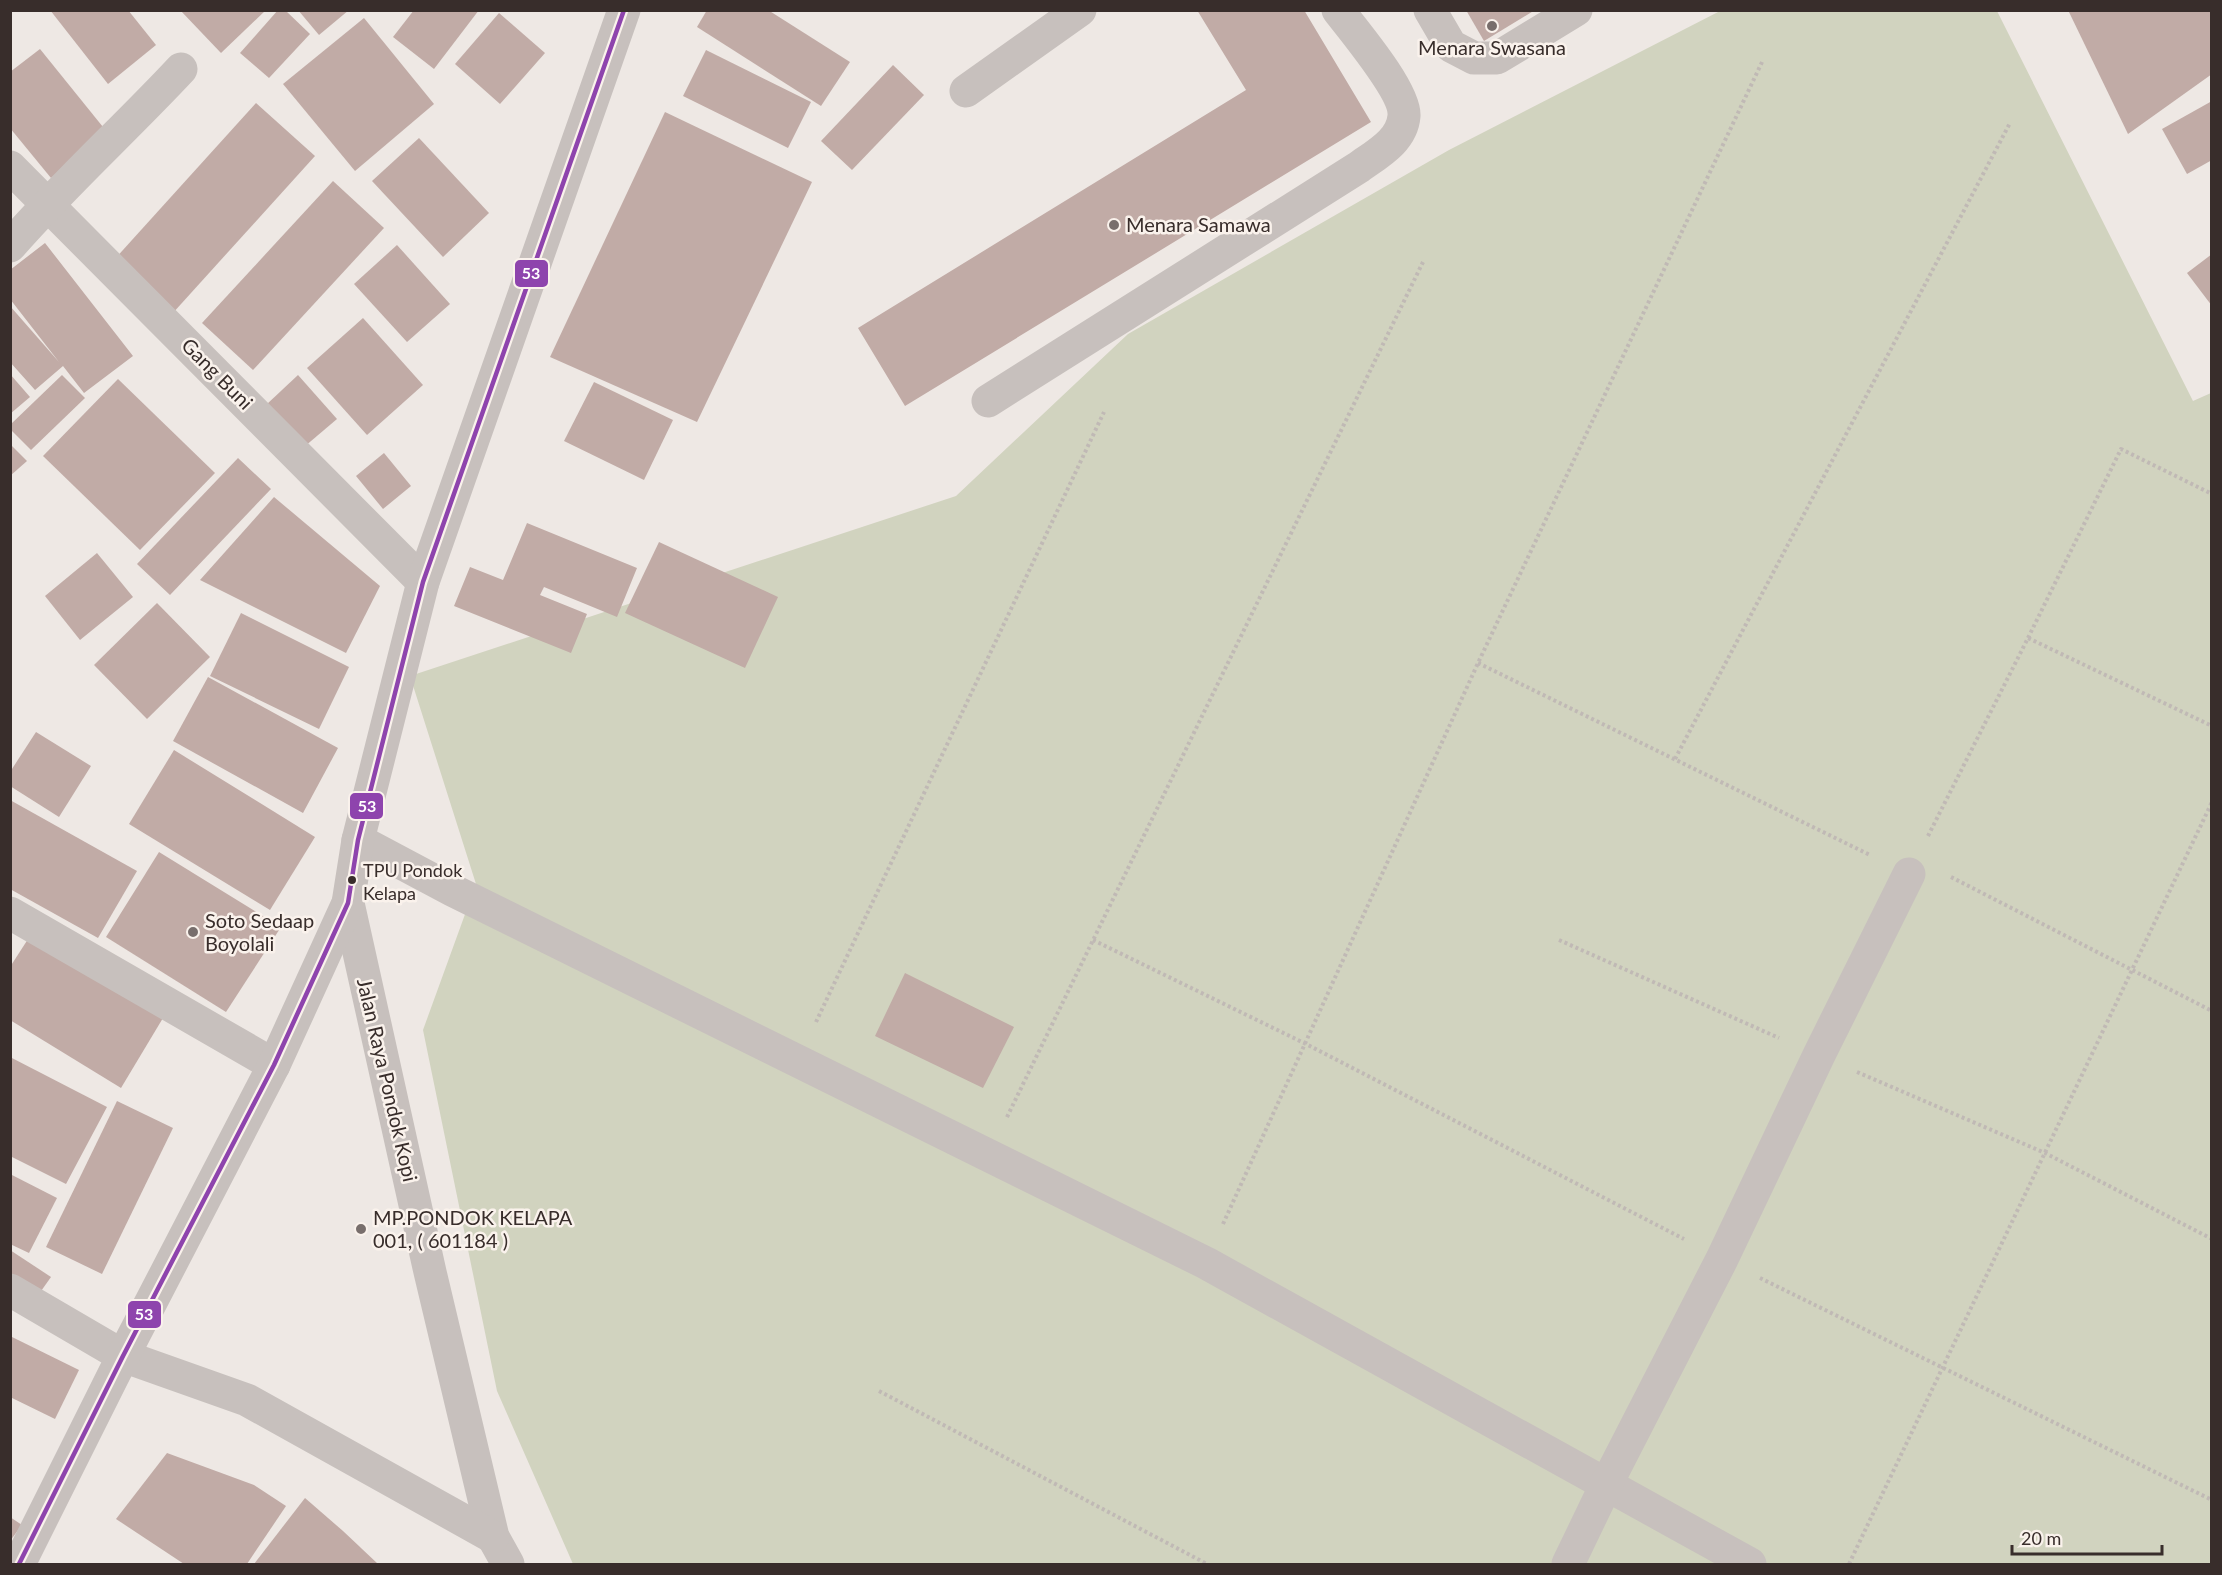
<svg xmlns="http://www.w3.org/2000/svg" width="2222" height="1575" font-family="Lato,sans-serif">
<rect width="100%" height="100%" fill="#eee8e4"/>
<path fill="#d1d3bf" d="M1720,11H1997L2193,401L2211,393V1564H573L497,1391L423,1030L476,884L410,676L956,496L1128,334L1449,150Z"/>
<g fill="#c1aba6">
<path d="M50,10H128L156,45L108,84Z"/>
<path d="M180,10H266L221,53Z"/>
<path d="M278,10H285L310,34L269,78L240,53Z"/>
<path d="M298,10H349L319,35Z"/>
<path d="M414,10H479L434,69L393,37Z"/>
<path d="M707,10H768L850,62L821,106L697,27Z"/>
<path d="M1197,10H1304L1371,122L905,406L858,328L1246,90Z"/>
<path d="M1466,10H1535L1484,41Z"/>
<path d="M2068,10H2211L2212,74L2128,134Z"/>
<path d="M499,13L545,53L500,104L455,64Z"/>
<path d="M364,18L434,104L355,171L283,84Z"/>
<path d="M40,49L107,132L51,178L10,128V72Z"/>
<path d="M706,50L811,102L788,148L683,96Z"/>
<path d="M893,65L924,95L852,170L821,141Z"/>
<path d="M2212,101V160L2187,174L2162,129Z"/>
<path d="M256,103L315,156L172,314L113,261Z"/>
<path d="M665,112L812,182L697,422L550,357Z"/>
<path d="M419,138L489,213L443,257L372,181Z"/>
<path d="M333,181L384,228L253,370L202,323Z"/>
<path d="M45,243L133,356L84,393L63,366L35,390L10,362V306L59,362L10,299V270Z"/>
<path d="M397,245L450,304L407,342L354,284Z"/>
<path d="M2212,254V306L2187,273Z"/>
<path d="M363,318L423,385L367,435L307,368Z"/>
<path d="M10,374L30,397L10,414Z"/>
<path d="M62,375L85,398L31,450L10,429V425Z"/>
<path d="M298,375L337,419L304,447L266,405Z"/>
<path d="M118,379L215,473L140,550L43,456Z"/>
<path d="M594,382L673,420L644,480L564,441Z"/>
<path d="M10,444L27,461L10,476Z"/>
<path d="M384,453L411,486L383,509L356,476Z"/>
<path d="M238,458L271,489L170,595L137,564Z"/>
<path d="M274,497L380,586L346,653L200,580Z"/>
<path d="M527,523L637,568L617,617L544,587L540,595L587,614L571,653L454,606L470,567L503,580Z"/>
<path d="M659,542L778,597L745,668L625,613Z"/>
<path d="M97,553L133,597L80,640L45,596Z"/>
<path d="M157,603L210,657L147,719L94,665Z"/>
<path d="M241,613L349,667L319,729L210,676Z"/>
<path d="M208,677L338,748L303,813L173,741Z"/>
<path d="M36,732L91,766L59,817L10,786V772Z"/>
<path d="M174,750L315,837L270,910L129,824Z"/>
<path d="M10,800L137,871L98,938L10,889Z"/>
<path d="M159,852L281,927L226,1012L106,937Z"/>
<path d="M30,936L163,1018L121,1088L10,1020V967Z"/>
<path d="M905,973L1014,1027L983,1088L875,1036Z"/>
<path d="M10,1057L107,1107L66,1184L10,1156Z"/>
<path d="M117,1101L173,1128L102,1274L46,1247Z"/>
<path d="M10,1174L57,1198L29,1253L10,1244Z"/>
<path d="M10,1250L51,1277L34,1301L10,1285Z"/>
<path d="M10,1336L79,1370L55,1419L10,1397Z"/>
<path d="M167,1453L254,1485L286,1506L247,1564H184L116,1519Z"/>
<path d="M305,1498L343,1531L378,1564H254Z"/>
<path d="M10,1517L22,1525L10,1541Z"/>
</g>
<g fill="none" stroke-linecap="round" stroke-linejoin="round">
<g stroke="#c0b9b5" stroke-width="4" stroke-dasharray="3 3" stroke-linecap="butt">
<path d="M2028,638L2121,449L2212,494"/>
<path d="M1478,663L1870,855"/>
<path d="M1675,759L2010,123"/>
<path d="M1928,836L2028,638L2212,726"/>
<path d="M1951,877L2212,1011"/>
<path d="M1093,940L1304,1043L1684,1239"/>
<path d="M1559,940L1779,1038"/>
<path d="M816,1022L1104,412"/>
<path d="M1857,1072L2045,1153L2212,1239"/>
<path d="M1007,1117L1423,262"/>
<path d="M1223,1224L1478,663L1763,60"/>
<path d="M1760,1278L2212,1500"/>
<path d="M879,1391L1207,1564"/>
<path d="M1849,1564L2212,802"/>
</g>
<g stroke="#c7c0bd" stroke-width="33">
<path d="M1430,10L1451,46L1474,58H1497L1576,10"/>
<path d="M966,91L1080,10"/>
<path d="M10,167L423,582"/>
<path d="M10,246C64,184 125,129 181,69"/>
<path d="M988,401L1359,167C1377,154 1402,141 1404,116C1406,92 1354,31 1338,10"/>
<path d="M358,840L452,890L1206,1263L1750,1564"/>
<path d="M348,903L430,1272L493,1537L508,1564"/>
<path d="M10,913L274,1065"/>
<path d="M10,1290L123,1356L247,1400L493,1537"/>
<path d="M19,1564L123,1356L274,1065L348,903L358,840L423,582L624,10"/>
<path d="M1568,1564L1607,1483L1722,1259L1819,1055L1909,874"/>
</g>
<g stroke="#faf2ec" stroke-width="9">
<path id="bus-1" d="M19,1564L123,1356L274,1065L348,903L358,840L423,582L624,10"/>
</g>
<use href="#bus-1" stroke="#8e44ad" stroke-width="4.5"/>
</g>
<g fill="#786e6c" stroke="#faf2ec" stroke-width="2">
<circle cx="1492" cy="26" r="6"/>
<circle cx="1114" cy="225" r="6"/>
<circle cx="193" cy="932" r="6"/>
<circle cx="361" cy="1229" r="6"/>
</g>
<circle fill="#382d2b" stroke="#faf2ec" stroke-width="2" cx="352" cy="880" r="5"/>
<g text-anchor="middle" stroke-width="5" stroke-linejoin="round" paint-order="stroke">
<g font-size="18" fill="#382d2b" stroke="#faf2ec" text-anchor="start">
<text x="363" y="877">TPU Pondok<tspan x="363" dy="23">Kelapa</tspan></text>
</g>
<g font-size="20" fill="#382d2b" stroke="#faf2ec" text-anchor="start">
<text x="1492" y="55" text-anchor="middle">Menara Swasana</text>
<text x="1126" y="232">Menara Samawa</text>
<text x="205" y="928">Soto Sedaap<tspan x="205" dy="23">Boyolali</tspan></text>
<text x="373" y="1225">MP.PONDOK KELAPA<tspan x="373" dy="23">001, ( 601184 )</tspan></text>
</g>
<g font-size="20" fill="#382d2b" stroke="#faf2ec">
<text transform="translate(217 374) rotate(45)" y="7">Gang Buni</text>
<text transform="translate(387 1080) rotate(77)" y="7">Jalan Raya Pondok Kopi</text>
</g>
</g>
<g stroke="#faf2ec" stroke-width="2">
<rect x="514" y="259" width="35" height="29" rx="6" fill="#8e44ad"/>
<rect x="349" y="792" width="35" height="28" rx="6" fill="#8e44ad"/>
<rect x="127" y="1300" width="35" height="29" rx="6" fill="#8e44ad"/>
</g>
<g font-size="16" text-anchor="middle" font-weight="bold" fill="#fff">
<text x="531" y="279">53</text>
<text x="367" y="812">53</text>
<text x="144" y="1320">53</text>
</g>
<rect width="2222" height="1575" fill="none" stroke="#382d2b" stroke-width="24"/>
<path d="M2012 1545v9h150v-9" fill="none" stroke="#382d2b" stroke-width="3"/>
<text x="2021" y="1545" font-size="18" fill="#382d2b" stroke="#faf2ec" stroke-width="4.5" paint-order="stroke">20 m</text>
</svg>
